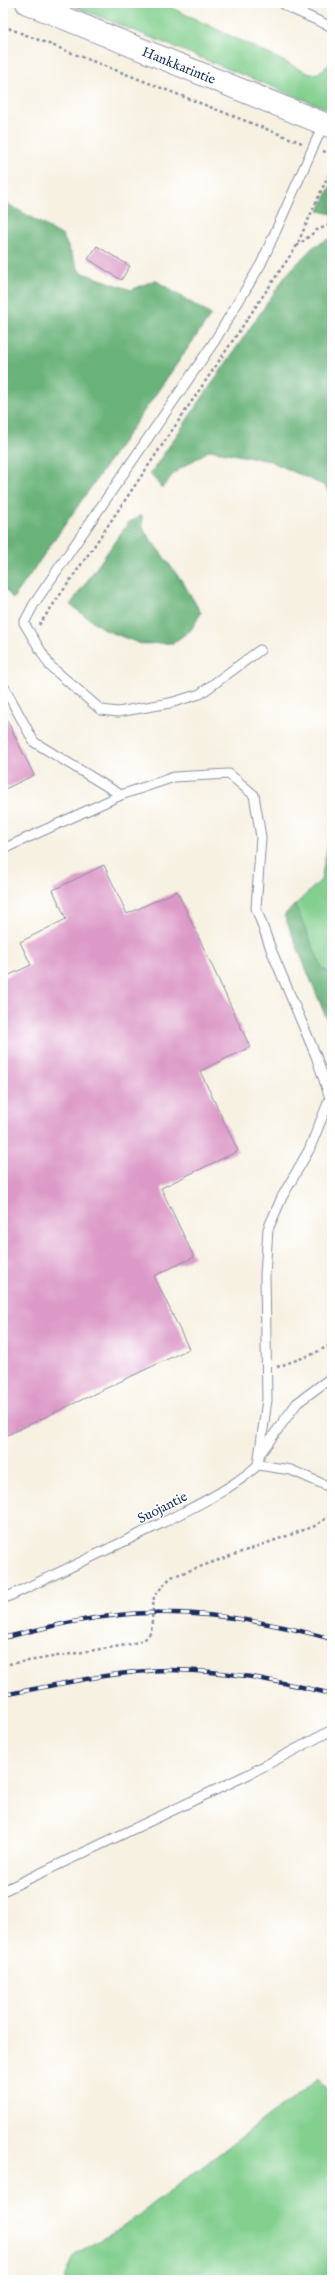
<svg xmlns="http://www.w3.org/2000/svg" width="335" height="2283" font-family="'IM FELL English',serif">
<rect width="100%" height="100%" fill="#fff"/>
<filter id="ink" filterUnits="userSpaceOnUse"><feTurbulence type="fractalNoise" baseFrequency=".025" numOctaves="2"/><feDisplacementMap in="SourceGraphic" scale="8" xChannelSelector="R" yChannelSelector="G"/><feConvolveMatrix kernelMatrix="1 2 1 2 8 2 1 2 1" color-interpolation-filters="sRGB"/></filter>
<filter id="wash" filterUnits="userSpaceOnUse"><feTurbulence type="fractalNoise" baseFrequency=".012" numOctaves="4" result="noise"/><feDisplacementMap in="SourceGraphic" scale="16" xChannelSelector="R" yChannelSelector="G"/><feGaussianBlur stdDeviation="0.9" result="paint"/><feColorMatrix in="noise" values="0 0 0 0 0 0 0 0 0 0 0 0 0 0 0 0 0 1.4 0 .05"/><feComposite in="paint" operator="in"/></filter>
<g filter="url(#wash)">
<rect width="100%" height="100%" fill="#f7f1e2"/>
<g fill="#82cf8e" stroke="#4e7f76">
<path d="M66,3H162L310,74L318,73L332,62V111Z"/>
<path d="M332,822V975L322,968L295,905L321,880Z"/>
<path d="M319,2078L332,2095V2280H64L75,2254L123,2227Z"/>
</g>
<g fill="#69b279" stroke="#42706c">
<path d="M332,183V214L319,211Z"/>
<path d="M3,201L63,236L80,272L131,290L155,280L211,315L13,599L3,585V499L5,496Z"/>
<path d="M332,237V497L325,486L270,461L210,450L175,472L162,488L150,474L287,274L313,247Z"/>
<path d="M142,515L143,529L184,584L201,613L191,630L173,643L141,644L105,630L70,605L128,523Z"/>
<path d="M295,905L322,968L332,975V1032L284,915Z"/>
</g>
<g id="blocks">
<g fill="#dc98c7">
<path d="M97,246L130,266L121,280L88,259Z"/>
<path d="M3,712L34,775L3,790Z"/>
<path d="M104,865L127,914L177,891L250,1047L200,1071L238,1151L161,1188L194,1257L154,1276L189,1349L3,1437V978L31,965L20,942L66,919L53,890Z"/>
</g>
</g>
</g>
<g filter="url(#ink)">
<use href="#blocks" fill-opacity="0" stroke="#8990a0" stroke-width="1"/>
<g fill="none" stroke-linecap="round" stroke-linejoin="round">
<g stroke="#8990a0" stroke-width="11">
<g id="service">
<path d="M282,3L292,9L332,27"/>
<path d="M260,650L200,694L170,703L118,712L101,710L50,666L24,623L34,604L214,342L261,264L324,123"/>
<path d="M3,685L34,742L121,795"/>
<path d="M3,849L121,795L174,777L229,774L254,795L261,837L256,908L272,952L316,1056L330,1098L309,1150L282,1197L268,1229L265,1275L267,1400L258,1465"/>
<path d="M262,1451L297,1403L332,1377"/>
<path d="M3,1599C56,1574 109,1549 162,1523C195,1506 229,1491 258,1465L291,1470L332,1488"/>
<path d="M3,1891L249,1774L332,1730"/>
</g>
</g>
<g stroke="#8990a0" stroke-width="24">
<path id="secondary" d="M27,3L332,127"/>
</g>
<g stroke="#8990a0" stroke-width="2.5" stroke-dasharray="3 3" stroke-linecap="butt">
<path d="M3,26L302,143"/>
<path d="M323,151L332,155"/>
<path d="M297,246L317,230L332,224"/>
<path d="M39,625L90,552L296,247L332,167"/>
<path d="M277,1367L313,1354L332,1344"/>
<path d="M3,1665L132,1644L145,1639L151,1632L154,1596L171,1577L315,1526L332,1514"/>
</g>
<use href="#service" stroke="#fff" stroke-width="9"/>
<use href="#secondary" stroke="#fff" stroke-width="22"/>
<g stroke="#1b2f5e" stroke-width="4.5">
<g id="rail">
<path d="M3,1638C51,1626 100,1614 149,1613C211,1611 274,1623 332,1639"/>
<path d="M3,1695C57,1685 113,1671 169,1670C224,1670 274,1680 328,1693"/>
</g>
</g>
<use href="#rail" stroke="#fff" stroke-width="3" stroke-dasharray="9" stroke-linecap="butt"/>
</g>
</g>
<g text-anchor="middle" stroke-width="3" stroke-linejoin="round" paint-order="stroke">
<g font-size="14" fill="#1b2f5e" stroke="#fff">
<text transform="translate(179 65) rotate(22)" y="5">Hankkarintie</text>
<text transform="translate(162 1507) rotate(-27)" y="5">Suojantie</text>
</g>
</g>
<rect width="335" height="2283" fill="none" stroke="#fff" stroke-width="16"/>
</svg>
